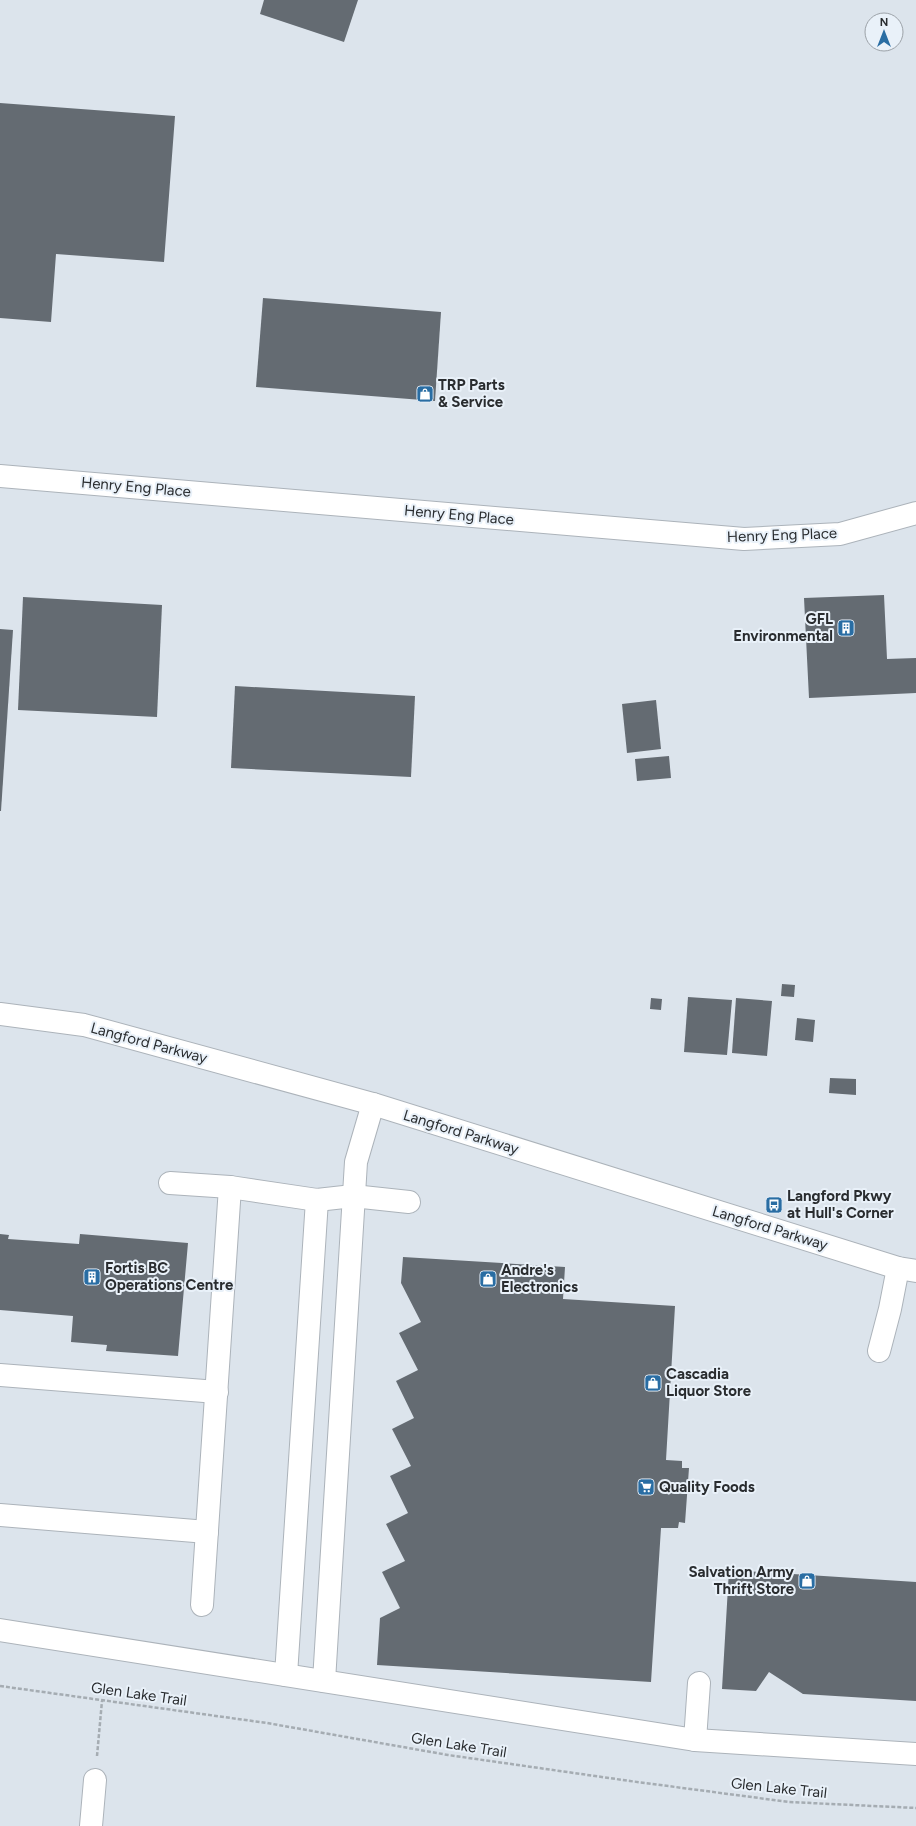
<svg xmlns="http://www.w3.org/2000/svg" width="916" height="1826" font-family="Figtree,sans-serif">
<rect width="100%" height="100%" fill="#dce4ec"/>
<g fill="#646b72">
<path d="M264,0H358L344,42L260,14Z"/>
<path d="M0,103L175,116L164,262L56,254L51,322L0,318Z"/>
<path d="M263,298L441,312L435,401L256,387Z"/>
<path d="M884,595L887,659L916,658V693L809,698L804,598Z"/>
<path d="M23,597L162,605L157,717L18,710Z"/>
<path d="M0,629L13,630L1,811H0Z"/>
<path d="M235,686L415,696L411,777L231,768Z"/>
<path d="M656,700L661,749L627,753L622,704Z"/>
<path d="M669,756L671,778L637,781L635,759Z"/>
<path d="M782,984L795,985L794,997L781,996Z"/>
<path d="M688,997L732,1000L727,1055L684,1052Z"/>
<path d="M651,998L662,999L661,1010L650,1009Z"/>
<path d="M736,998L772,1001L767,1056L732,1053Z"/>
<path d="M797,1018L815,1020L813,1042L795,1040Z"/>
<path d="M830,1078L856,1079V1095L829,1093Z"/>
<path d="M0,1234L9,1235L8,1239L79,1244L80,1234L188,1243L178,1356L106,1351L107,1345L71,1342L73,1316L0,1310Z"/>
<path d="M403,1257L565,1267L563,1299L675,1306L666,1460L682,1461V1468H689L685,1523L679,1522L678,1528H661L651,1682L377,1665L380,1618L400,1608L382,1572L405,1561L386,1524L408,1513L390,1476L411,1466L392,1429L414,1418L396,1381L418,1370L399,1333L421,1322L401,1283Z"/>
<path d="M729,1570L916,1582V1701L803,1694L769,1672L756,1691L722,1689Z"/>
</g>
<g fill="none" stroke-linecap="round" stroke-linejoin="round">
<g stroke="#acb3ba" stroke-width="24">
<g id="minor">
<path d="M0,476L744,539L840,534L916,513"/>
<path d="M170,1183L230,1187L317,1200L353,1196L409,1202"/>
<path d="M879,1351L890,1309L898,1268"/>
<path d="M0,1375L217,1392"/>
<path d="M0,1515L207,1532"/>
<path d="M202,1605L230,1187"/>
<path d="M0,1630L695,1740L916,1754"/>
<path d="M286,1675L317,1200"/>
<path d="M324,1681L356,1162L373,1104"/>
<path d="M695,1740L699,1683"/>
<path d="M91,1826L95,1780"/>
</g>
</g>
<g stroke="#acb3ba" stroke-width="24">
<path id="major" d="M0,1014L84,1025L373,1104L898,1268L916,1271"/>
</g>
<g stroke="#a5acb2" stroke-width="2.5" stroke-dasharray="4 2" stroke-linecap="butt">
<path d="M0,1686L267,1723L448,1755L630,1781L789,1802L916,1808"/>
<path d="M97,1756L102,1701"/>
</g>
<use href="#minor" stroke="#fff" stroke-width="22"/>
<use href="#major" stroke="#fff" stroke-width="22"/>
</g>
<defs>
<g id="shop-square" transform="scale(0.9)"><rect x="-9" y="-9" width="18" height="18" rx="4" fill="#296da3" stroke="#e9f1f9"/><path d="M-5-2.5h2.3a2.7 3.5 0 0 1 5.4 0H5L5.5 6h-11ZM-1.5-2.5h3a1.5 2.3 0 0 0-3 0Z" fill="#fff"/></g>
<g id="building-square" transform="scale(0.9)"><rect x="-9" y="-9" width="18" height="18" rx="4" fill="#296da3" stroke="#e9f1f9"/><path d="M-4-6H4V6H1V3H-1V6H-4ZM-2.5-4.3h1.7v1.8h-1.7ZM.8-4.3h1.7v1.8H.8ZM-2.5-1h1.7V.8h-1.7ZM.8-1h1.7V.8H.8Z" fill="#fff"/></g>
<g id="bus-square" transform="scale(0.9)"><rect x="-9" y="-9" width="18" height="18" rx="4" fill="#296da3" stroke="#e9f1f9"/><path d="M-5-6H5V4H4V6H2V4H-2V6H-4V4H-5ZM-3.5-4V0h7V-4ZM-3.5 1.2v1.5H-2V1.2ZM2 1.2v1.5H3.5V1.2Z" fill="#fff"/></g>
<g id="supermarket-square" transform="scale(0.9)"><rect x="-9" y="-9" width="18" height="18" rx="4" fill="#296da3" stroke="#e9f1f9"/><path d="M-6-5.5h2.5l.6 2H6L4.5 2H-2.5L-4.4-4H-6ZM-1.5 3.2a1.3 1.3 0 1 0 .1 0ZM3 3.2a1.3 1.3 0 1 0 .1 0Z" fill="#fff"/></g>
</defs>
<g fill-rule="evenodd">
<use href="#shop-square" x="425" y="394"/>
<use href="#building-square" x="846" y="628"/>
<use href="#bus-square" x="774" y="1205"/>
<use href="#building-square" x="92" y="1277"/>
<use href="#shop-square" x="488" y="1279"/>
<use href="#shop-square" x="653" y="1383"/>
<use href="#supermarket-square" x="646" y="1487"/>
<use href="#shop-square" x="807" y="1581"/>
</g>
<g text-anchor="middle" stroke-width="4" stroke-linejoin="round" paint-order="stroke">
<g font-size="15" font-weight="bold" fill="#292c2f" stroke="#e9f1f9" text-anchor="start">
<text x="438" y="390">TRP Parts<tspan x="438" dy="17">&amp; Service</tspan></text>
<text x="833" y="624" text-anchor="end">GFL<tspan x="833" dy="17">Environmental</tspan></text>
<text x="787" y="1201">Langford Pkwy<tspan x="787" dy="17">at Hull's Corner</tspan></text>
<text x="105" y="1273">Fortis BC<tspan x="105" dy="17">Operations Centre</tspan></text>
<text x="501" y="1275">Andre's<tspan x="501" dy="17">Electronics</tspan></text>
<text x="666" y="1379">Cascadia<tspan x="666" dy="17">Liquor Store</tspan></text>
<text x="659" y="1492">Quality Foods</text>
<text x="794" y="1577" text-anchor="end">Salvation Army<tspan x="794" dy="17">Thrift Store</tspan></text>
</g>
<g font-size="15" fill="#292c2f" stroke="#e9f1f9">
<text transform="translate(136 487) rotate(5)" y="5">Henry Eng Place</text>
<text transform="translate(459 515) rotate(5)" y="5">Henry Eng Place</text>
<text transform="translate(782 535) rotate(-2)" y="5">Henry Eng Place</text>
<text transform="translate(149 1043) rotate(15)" y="5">Langford Parkway</text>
<text transform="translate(461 1132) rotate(17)" y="5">Langford Parkway</text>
<text transform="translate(770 1228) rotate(17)" y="5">Langford Parkway</text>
<text transform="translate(139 1694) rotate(8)" y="5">Glen Lake Trail</text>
<text transform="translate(459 1745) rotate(9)" y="5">Glen Lake Trail</text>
<text transform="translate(779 1788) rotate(6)" y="5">Glen Lake Trail</text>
</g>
</g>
<g transform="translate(884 32)"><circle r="19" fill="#e9f1f9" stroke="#9ca2a8"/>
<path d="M0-3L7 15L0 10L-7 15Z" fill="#296da3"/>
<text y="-6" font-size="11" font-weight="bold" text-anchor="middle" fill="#292c2f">N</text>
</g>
</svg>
